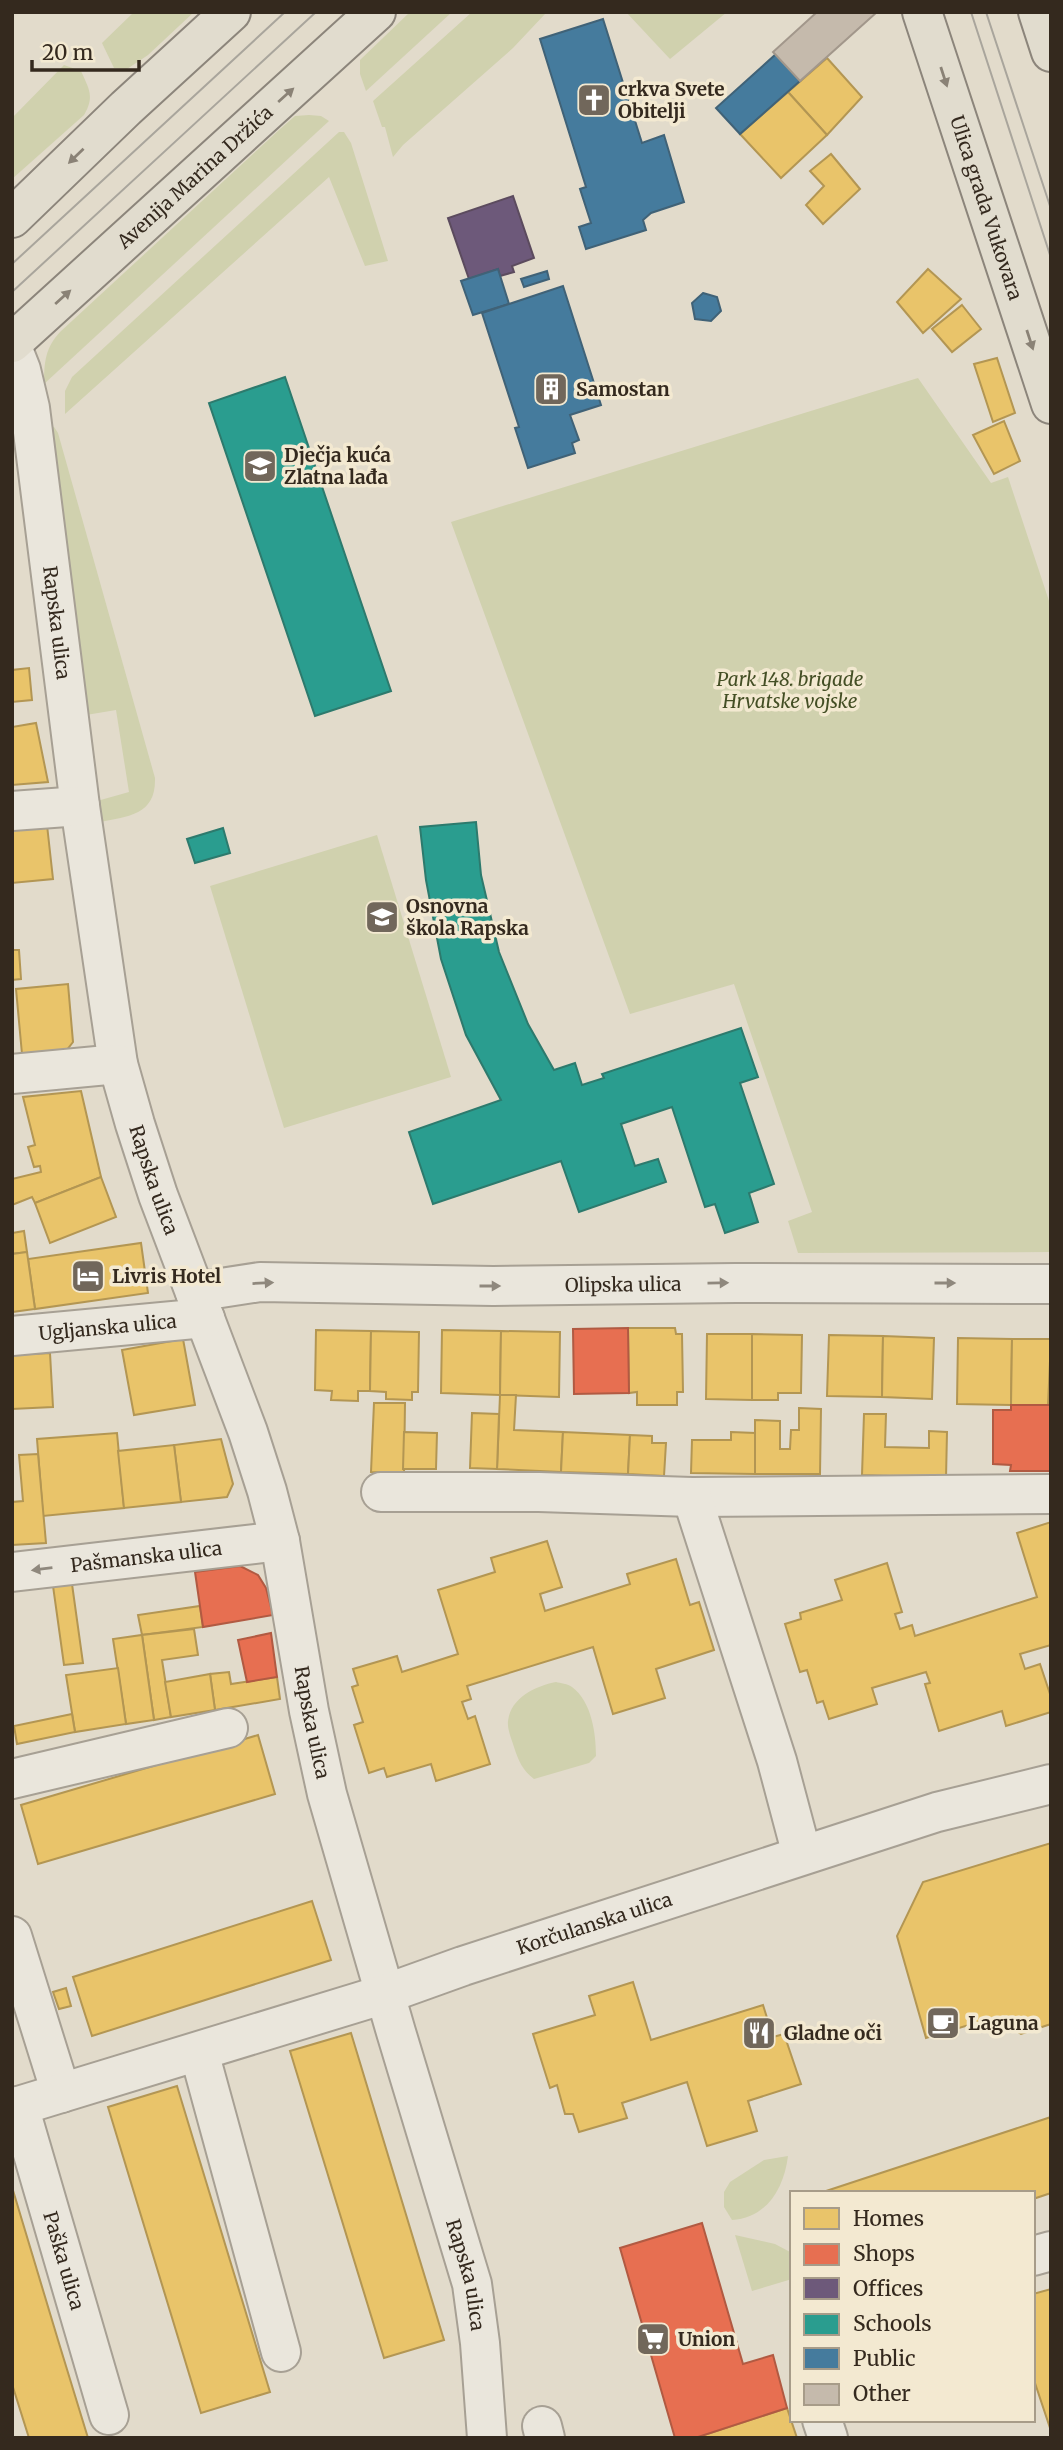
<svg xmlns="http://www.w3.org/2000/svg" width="1063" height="2450" font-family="Merriweather,serif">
<rect width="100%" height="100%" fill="#e2dbcb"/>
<g fill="#d0d1ae">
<path d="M134,12H194L148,55L127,69L114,68L102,43Z"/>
<path d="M410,12H452L366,91L360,74V60Z"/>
<path d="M472,12H544L545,14L513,48L403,145L393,157L385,127H382L373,101Z"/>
<path d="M626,12H727L670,59Z"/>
<path d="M64,65L81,71C89,89 95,97 84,115L12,179V118Z"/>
<path d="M309,115L321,116L329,121L44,384C44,363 45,348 60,332L279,130L295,116Z"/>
<path d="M339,132H344L351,143L388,261L365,266L329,177L65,414V391L72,377Z"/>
<path d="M918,378L991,483L1008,477L1051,607V1252L798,1253L788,1221L812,1212L734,984L630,1014L451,522Z"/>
<path d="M49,426L54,427L58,433L155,778C156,815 129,816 100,822L97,801L129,792L116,710L86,715Z"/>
<path d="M377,835L451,1077L284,1128L210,886Z"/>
<path d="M556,1682C560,1683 568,1684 572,1687C592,1702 596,1734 596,1756L589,1763L534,1779C523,1771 518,1760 514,1747C512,1740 507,1729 508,1721C511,1697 536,1686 556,1682Z"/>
<path d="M788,2156C784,2188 767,2218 732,2220L724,2207V2192L730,2182L764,2160Z"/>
<path d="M735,2235L775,2244L792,2253V2279L752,2291Z"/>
</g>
<g fill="#e9c46a" stroke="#b39653" stroke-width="2">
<path d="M827,58L862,97L827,135L788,92Z"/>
<path d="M788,92L827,135L781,178L740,134Z"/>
<path d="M831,154L860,189L823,224L806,205L824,186L810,171Z"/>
<path d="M928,269L961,299L923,333L897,302Z"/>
<path d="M962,305L981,329L952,352L932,329Z"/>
<path d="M997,358L1015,413L993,422L974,364Z"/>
<path d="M1004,421L1020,461L994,474L973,435Z"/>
<path d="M29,668L32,700L12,702V670Z"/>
<path d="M36,723L48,782L12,785V727Z"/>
<path d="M47,825L53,879L12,883V829Z"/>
<path d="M12,950H19L21,979L12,980Z"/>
<path d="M68,984L73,1042L66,1051L22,1054L16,989Z"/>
<path d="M81,1091L101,1177L35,1203L32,1197L12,1205V1179L41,1172L40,1166L34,1167L28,1147L35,1145L23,1097Z"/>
<path d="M101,1177L116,1217L50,1243L35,1203Z"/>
<path d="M24,1231L27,1252L12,1254V1233Z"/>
<path d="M141,1243L148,1293L35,1309L28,1259Z"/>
<path d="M27,1252L35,1309L12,1312V1254Z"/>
<path d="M628,1328H675L676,1334H682L683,1392H677V1405H637V1392L629,1393Z"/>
<path d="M316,1330L371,1331L370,1391H358V1401L331,1400L332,1391L315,1390Z"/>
<path d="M442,1330L501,1331L500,1395L441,1393Z"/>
<path d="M371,1331L419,1332L418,1392H412V1400L386,1399V1392L370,1391Z"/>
<path d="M501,1331L560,1332L559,1397L500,1395Z"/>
<path d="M707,1334H752V1400L706,1399Z"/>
<path d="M752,1334L802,1335L801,1393H778V1400H752Z"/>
<path d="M829,1335L883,1336L882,1397L827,1396Z"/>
<path d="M883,1336L934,1338L932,1399L882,1397Z"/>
<path d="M958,1338L1012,1339L1011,1405L957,1404Z"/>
<path d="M183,1339L195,1405L134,1415L122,1350Z"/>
<path d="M1012,1339H1051L1048,1405H1011Z"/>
<path d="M50,1353L53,1407L12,1409V1355Z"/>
<path d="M500,1395H516L514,1430L563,1432L561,1472L497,1469Z"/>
<path d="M374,1403H405L404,1473L371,1472Z"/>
<path d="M799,1408L821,1409L820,1474H755V1420L780,1421V1449H790L791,1430H799Z"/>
<path d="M472,1413L499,1414L497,1469L470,1468Z"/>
<path d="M864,1414H886L885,1447L929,1448V1431L947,1432L946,1478L862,1475Z"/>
<path d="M404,1432L437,1433L436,1469H403Z"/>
<path d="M563,1432L630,1435L628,1474L561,1472Z"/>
<path d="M731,1432L755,1433V1474L691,1473L692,1440H731Z"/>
<path d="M117,1433L124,1508L43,1516L37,1439Z"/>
<path d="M630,1435L652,1436V1443H666L664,1476L628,1474Z"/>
<path d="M221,1439L233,1484L227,1497L181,1502L174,1445Z"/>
<path d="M174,1445L181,1502L124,1508L118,1451Z"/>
<path d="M38,1454L46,1543L12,1545V1502L23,1501L19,1455Z"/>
<path d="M1051,1522V1645L1020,1654L1025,1669L1040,1664L1051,1697V1712L1006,1726L1002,1711L939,1731L925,1684L930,1683L926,1672L872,1688L877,1704L829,1719L823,1701L817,1703L807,1670L800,1672L785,1624L801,1619L800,1613L842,1600L835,1580L887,1563L902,1612L895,1614L900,1629L912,1625L915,1636L1037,1597L1017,1533Z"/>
<path d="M547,1541L562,1587L540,1594L545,1611L630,1584L627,1574L676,1559L690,1605L699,1602L714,1650L656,1669L665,1698L613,1714L593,1647L467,1686L471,1699L462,1702L468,1719L475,1716L490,1764L436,1781L431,1764L387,1777L384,1768L369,1773L354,1725L363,1722L352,1687L358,1685L353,1669L397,1656L402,1672L458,1654L438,1590L495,1572L491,1558Z"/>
<path d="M72,1584L83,1663L64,1665L53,1586Z"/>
<path d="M200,1606L203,1627L142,1635L138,1615Z"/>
<path d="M194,1629L198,1655L162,1660L171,1717L154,1720L142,1635Z"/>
<path d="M142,1635L154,1720L126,1724L113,1639Z"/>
<path d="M118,1668L126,1724L75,1732L66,1675Z"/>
<path d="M229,1672L231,1684L277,1677L280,1699L215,1710L210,1674Z"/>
<path d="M210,1674L215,1710L171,1717L165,1682Z"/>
<path d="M72,1714L75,1732L17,1744L14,1726Z"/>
<path d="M258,1735L275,1794L38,1864L21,1805Z"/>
<path d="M1051,1843V2024L1021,2034L995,2017L926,2038L897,1936L923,1882Z"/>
<path d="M312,1901L331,1960L92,2036L73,1977Z"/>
<path d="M633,1982L651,2040L763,2005L773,2037L784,2034L801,2084L748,2101L757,2131L707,2146L687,2082L622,2103L627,2118L579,2132L573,2114H565L557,2085L550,2088L533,2034L595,2015L589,1996Z"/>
<path d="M66,1988L71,2006L59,2009L53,1992Z"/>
<path d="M351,2033L444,2340L384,2358L290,2051Z"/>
<path d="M177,2086L270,2392L201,2413L108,2107Z"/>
<path d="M1051,2117V2193L1033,2199V2193H820Z"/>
<path d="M12,2187L58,2340L88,2438H29L12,2384Z"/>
<path d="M1051,2289V2431L1033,2377V2294Z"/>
<path d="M787,2408L797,2438H695Z"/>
</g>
<g fill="#e76f51" stroke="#b15a42" stroke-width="2">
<path d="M628,1328L629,1393L574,1394L573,1329Z"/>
<path d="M1011,1405H1051V1471H1010L1011,1465L993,1464V1410H1011Z"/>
<path d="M240,1566L258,1575L266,1588L273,1615L203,1627L195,1572Z"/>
<path d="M271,1633L277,1677L247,1682L238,1640Z"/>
<path d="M702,2223L743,2364L773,2355L787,2408L695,2438H675L620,2248Z"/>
</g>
<path fill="#6d597a" stroke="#5c4b5e" stroke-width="2" d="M513,196L534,258L512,266L514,272L500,276L498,269L469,279L448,218Z"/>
<g fill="#2a9d8f" stroke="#2d7a6d" stroke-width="2">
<path d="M285,377L391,691L315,716L209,403Z"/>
<path d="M476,822L481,875L499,952L528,1024L554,1070L575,1063L582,1085L604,1078L602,1074L741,1028L758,1077L740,1083L774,1184L749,1193L758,1222L725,1233L715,1204L705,1207L672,1107L621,1124L635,1166L658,1159L666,1182L579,1212L561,1161L433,1204L409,1132L501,1100L466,1035L441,959L426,880L420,827Z"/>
<path d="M223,828L230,853L195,863L187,839Z"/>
</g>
<g fill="#457b9d" stroke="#406277" stroke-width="2">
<path d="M603,19L642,143L664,135L684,202L651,213L643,220L646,230L586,249L579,227L591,223L580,189L586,187L540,39Z"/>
<path d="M776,54L800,81L740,134L716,108Z"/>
<path d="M498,269L509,304L473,315L461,281Z"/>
<path d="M547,271L549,279L524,287L521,279Z"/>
<path d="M563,286L601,405L570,415L579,440L572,443L575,453L528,468L515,428L519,427L482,313Z"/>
<path d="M703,293L717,297L721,311L711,321L695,319L692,303Z"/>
</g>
<path fill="#c5baac" stroke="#a2978b" stroke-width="2" d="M817,12H877L800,81L773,52Z"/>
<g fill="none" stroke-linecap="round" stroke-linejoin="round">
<g stroke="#a7a094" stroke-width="42">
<g id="minor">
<path id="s1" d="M12,347L21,370L30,408L80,806L118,1064L135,1124L158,1195L248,1432L267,1491L280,1541L309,1711L327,1794L396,2032L472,2284L480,2343L487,2438"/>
<path d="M12,811L80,806"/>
<path d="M12,1074L118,1064"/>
<path id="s2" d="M195,1292L260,1282L493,1286L735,1283L1051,1284"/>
<path id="s3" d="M12,1336L205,1318"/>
<path d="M381,1492H539L692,1497L1051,1494"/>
<path d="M692,1497L777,1761L802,1855"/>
<path id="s4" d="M12,1572L280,1541"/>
<path d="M12,1779L228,1728"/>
<path d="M12,1936L61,2093"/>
<path d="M199,2052L281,2352"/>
<path id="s5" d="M19,2106L109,2415"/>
<path id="s6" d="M12,2108L385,1994L463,1966L937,1812L1051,1784"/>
<path d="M1033,2256L1051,2251"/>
<path d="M822,2420L828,2438"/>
<path d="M542,2426L545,2438"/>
</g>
</g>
<g stroke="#8c857b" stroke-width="42">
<g id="major">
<path id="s7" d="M922,12L1051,404"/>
<path d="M1038,12L1051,52"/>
<path d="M12,218L126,108L231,12"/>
<path id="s8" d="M12,343L376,12"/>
</g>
</g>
<use href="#minor" stroke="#eae6dc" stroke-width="38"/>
<use href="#major" stroke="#e1dcce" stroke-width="38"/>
<g stroke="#a9a59c" stroke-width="2">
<path d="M971,12L1051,258"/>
<path d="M986,12L1051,209"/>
<path d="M12,264L285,12"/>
<path d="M12,292L316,12"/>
</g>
</g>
<defs><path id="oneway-solid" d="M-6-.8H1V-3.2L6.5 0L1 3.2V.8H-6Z" transform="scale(1.75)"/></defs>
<g fill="#8a8276">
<use href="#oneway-solid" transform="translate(944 77) rotate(72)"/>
<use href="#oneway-solid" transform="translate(286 95) rotate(-42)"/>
<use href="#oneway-solid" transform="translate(76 156) rotate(136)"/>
<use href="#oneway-solid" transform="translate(63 297) rotate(-42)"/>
<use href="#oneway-solid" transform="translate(1030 340) rotate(72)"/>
</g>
<g fill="#8f887d">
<use href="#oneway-solid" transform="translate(263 1283) rotate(-3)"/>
<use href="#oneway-solid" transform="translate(718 1283) rotate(-1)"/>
<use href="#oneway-solid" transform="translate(945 1283)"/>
<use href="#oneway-solid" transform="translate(490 1286)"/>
<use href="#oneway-solid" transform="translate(42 1569) rotate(173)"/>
</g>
<defs>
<g id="church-square" transform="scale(1.75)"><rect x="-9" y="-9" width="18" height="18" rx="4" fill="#71675b" stroke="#f3e9d1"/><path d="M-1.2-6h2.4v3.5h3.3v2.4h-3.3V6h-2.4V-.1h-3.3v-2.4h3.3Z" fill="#fff"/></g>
<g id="building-square" transform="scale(1.75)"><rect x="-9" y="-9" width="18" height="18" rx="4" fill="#71675b" stroke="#f3e9d1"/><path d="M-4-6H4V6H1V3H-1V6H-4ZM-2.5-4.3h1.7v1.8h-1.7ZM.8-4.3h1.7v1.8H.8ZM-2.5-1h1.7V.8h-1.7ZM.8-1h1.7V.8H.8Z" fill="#fff"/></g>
<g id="school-square" transform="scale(1.75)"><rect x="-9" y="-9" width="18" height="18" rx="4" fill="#71675b" stroke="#f3e9d1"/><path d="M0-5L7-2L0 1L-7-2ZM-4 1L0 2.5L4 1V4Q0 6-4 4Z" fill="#fff"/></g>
<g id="hotel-square" transform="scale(1.75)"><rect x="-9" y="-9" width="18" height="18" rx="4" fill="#71675b" stroke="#f3e9d1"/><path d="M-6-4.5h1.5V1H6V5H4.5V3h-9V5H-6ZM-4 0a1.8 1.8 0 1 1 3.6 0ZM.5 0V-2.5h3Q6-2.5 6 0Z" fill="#fff"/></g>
<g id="cafe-square" transform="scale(1.75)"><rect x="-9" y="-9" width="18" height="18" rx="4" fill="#71675b" stroke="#f3e9d1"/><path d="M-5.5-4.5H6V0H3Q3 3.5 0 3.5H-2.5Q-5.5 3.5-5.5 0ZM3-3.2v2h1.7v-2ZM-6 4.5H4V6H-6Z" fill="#fff"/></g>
<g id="restaurant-square" transform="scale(1.75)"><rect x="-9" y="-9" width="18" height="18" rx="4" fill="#71675b" stroke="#f3e9d1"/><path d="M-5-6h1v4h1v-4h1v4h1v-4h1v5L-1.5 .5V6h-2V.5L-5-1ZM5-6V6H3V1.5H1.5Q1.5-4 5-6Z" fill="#fff"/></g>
<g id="supermarket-square" transform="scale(1.75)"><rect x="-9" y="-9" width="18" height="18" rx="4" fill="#71675b" stroke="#f3e9d1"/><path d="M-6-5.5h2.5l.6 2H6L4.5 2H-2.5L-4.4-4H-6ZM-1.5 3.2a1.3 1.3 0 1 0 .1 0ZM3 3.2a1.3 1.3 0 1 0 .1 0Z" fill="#fff"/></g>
</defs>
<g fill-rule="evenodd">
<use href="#church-square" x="594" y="100"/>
<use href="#building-square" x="551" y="389"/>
<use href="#school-square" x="260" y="466"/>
<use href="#school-square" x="382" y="917"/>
<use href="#hotel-square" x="88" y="1276"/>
<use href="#cafe-square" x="943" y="2023"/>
<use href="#restaurant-square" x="759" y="2033"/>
<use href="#supermarket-square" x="653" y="2339"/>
</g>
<g text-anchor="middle" stroke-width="7" stroke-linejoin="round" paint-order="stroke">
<g font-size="19" font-weight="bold" fill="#34291e" stroke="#f3e9d1" text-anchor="start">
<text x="618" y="96">crkva Svete<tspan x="618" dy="22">Obitelji</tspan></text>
<text x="576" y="396">Samostan</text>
<text x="284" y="462">Dječja kuća<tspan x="284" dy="22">Zlatna lađa</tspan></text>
<text x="406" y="913">Osnovna<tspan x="406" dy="22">škola Rapska</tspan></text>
<text x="112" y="1283">Livris Hotel</text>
<text x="968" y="2030">Laguna</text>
<text x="784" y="2040">Gladne oči</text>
<text x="678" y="2346">Union</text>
</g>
<g font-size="19" fill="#34291e" stroke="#f3e9d1">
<text dy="7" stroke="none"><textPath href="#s8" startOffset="247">Avenija Marina Držića</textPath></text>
<text dy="7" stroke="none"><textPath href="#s7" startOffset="206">Ulica grada Vukovara</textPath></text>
<text dy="7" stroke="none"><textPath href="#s1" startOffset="280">Rapska ulica</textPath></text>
<text dy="7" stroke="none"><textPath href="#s1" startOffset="847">Rapska ulica</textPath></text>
<text dy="7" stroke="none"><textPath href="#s2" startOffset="429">Olipska ulica</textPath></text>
<text dy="7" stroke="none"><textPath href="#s3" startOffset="96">Ugljanska ulica</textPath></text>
<text dy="7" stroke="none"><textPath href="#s4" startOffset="135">Pašmanska ulica</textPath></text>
<text dy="7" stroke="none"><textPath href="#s1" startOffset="1414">Rapska ulica</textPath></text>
<text dy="7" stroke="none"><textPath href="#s6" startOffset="611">Korčulanska ulica</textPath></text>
<text dy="7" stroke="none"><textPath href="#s5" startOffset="161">Paška ulica</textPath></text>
<text dy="7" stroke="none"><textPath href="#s1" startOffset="1988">Rapska ulica</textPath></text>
</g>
<g font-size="19" font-style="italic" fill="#444f25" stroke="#f3e9d1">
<text x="790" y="686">Park 148. brigade<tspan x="790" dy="22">Hrvatske vojske</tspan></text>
</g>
</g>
<rect width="1063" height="2450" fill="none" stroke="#34291e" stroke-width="28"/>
<rect x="790" y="2191" width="245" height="231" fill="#f3e9d1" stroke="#a79c89" stroke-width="2"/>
<rect x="804" y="2208" width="35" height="21" fill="#e9c46a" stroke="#a79c89" stroke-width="2"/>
<text x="853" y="2226" font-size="21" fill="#34291e">Homes</text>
<rect x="804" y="2244" width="35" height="21" fill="#e76f51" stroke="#a79c89" stroke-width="2"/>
<text x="853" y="2261" font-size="21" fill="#34291e">Shops</text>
<rect x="804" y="2278" width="35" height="21" fill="#6d597a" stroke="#a79c89" stroke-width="2"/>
<text x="853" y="2296" font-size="21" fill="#34291e">Offices</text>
<rect x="804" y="2314" width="35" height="21" fill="#2a9d8f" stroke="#a79c89" stroke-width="2"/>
<text x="853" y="2331" font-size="21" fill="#34291e">Schools</text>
<rect x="804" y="2348" width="35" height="21" fill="#457b9d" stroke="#a79c89" stroke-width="2"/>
<text x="853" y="2366" font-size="21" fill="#34291e">Public</text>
<rect x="804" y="2384" width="35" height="21" fill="#c5baac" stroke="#a79c89" stroke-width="2"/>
<text x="853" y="2401" font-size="21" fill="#34291e">Other</text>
<path d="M32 60v10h107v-10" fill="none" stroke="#34291e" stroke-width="3.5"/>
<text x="42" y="60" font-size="21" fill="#34291e" stroke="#f3e9d1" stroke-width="5" paint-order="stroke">20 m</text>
</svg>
